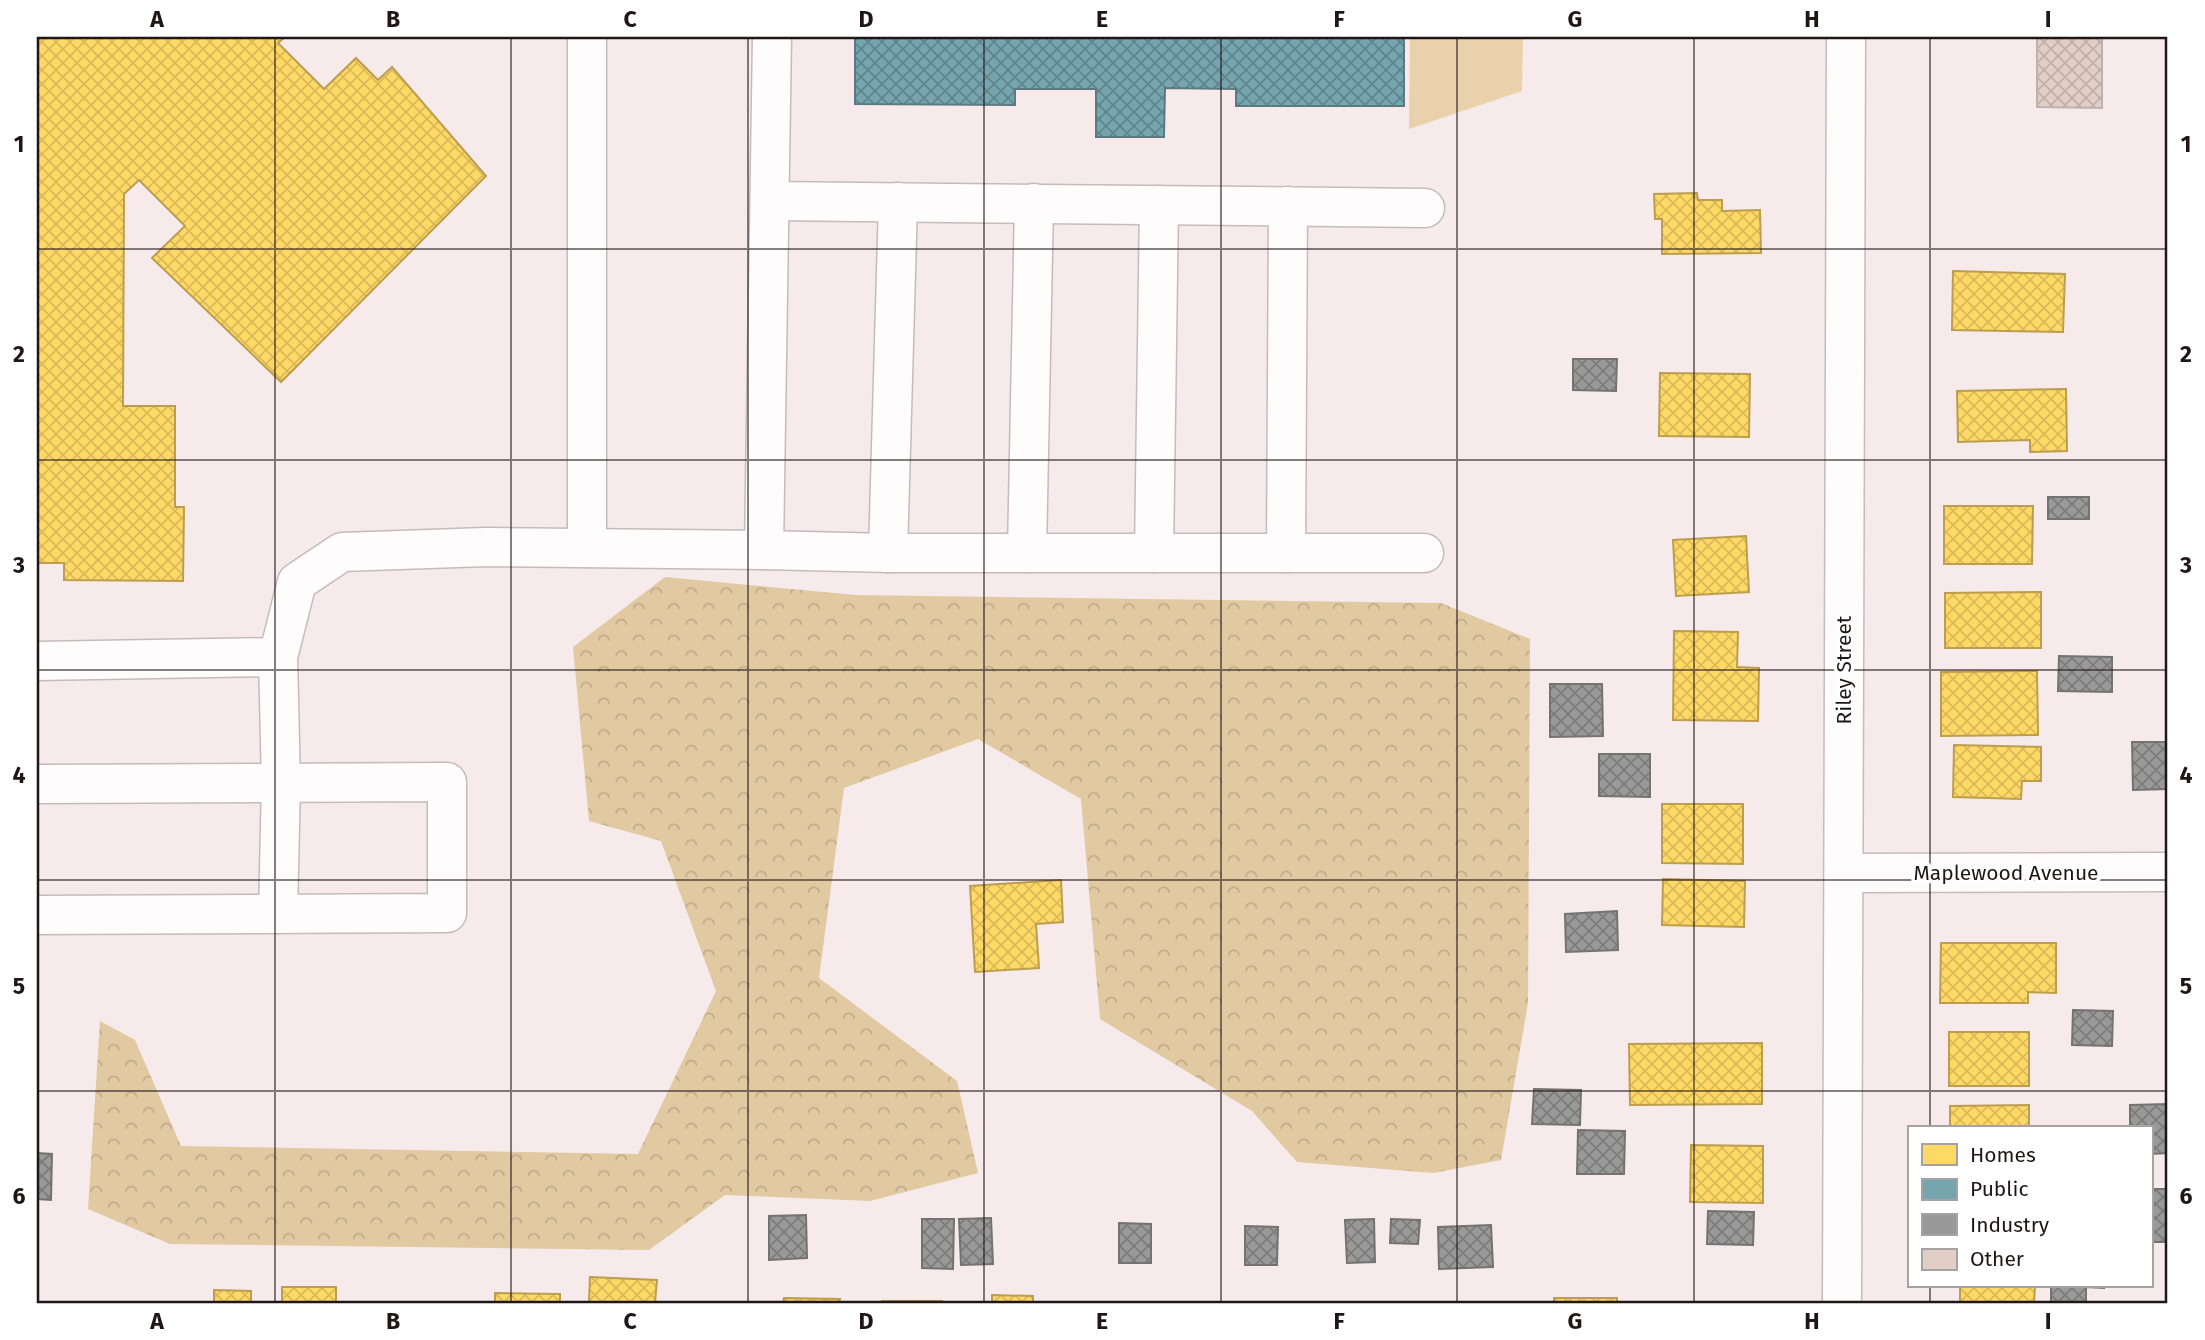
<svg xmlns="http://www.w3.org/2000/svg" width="2205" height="1340" font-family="'Fira Sans',sans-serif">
<defs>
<pattern id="forest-crowns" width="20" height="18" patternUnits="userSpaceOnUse" patternTransform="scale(1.75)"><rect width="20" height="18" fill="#e1c9a2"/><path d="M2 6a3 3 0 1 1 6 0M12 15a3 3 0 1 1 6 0" fill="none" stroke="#c1ac8b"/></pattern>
<pattern id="homes-cross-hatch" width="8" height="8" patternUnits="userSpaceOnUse" patternTransform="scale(1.75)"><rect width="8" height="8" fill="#ffd966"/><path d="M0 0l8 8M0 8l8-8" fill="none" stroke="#daba58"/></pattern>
<pattern id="public-cross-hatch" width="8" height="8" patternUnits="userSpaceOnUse" patternTransform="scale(1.75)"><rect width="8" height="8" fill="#76a5af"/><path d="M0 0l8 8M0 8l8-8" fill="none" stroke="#60858d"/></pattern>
<pattern id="industry-cross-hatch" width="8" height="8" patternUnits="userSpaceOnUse" patternTransform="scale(1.75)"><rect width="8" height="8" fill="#999"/><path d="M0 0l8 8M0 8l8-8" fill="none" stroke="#7c7c7c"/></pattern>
<pattern id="building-cross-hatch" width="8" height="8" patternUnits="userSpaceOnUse" patternTransform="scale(1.75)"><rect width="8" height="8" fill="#e1cec7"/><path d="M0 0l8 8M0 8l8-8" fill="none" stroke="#c1b0aa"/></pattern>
</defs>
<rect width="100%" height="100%" fill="#f6eaea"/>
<path fill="#e9d1ac" d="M1410,37H1523L1522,91L1409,129Z"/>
<path fill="url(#forest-crowns)" d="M665,577L855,595L1441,603L1530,639L1528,1003L1501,1160L1433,1173L1297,1162L1252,1111L1100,1019L1081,799L978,739L844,788L819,978L957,1081L978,1173L870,1201L725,1195L649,1250L170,1244L88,1209L100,1021L135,1040L181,1146L638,1154L716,991L661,841L589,821L573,647Z"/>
<g fill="url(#homes-cross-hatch)" stroke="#bc9e4e" stroke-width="2">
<path d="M37,37H285L278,43L324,89L356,58L378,80L392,67L486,176L281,382L152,258L185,226L139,180L124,194L123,406H175V507H184L183,581L64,580V563H37Z"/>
<path d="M1697,193L1698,200H1722V211L1760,210L1761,253L1662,254V219H1655L1654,194Z"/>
<path d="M1953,271L2065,274L2063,332L1952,330Z"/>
<path d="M1660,373L1750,374L1749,437L1659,436Z"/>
<path d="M2066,389L2067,451L2030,452V440L1958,442L1957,391Z"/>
<path d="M1944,506H2033L2032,564H1944Z"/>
<path d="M1746,536L1749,592L1676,596L1673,540Z"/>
<path d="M2041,592V648H1945V593Z"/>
<path d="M1674,631L1738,632L1737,667L1759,668L1758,721L1673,720Z"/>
<path d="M2037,671L2038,735L1941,736V672Z"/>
<path d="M1954,745L2041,747V781H2022L2021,799L1953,797Z"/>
<path d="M1662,804H1743V864L1662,863Z"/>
<path d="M1663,879L1745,881L1744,927L1662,925Z"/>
<path d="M1061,880L1063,922L1036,924L1039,968L975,972L970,886Z"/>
<path d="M1941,943H2056V993L2028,992V1003H1940Z"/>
<rect x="1949" y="1032" width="80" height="54"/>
<path d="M1762,1043V1104L1630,1105L1629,1044Z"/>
<path d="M2029,1105V1128H1950V1106Z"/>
<path d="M1691,1145L1763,1146V1203L1690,1202Z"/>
<path d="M590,1277L657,1280L655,1303H589Z"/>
<path d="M1960,1286H2035L2034,1303H1960Z"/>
<rect x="282" y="1287" width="54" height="16"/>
<path d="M214,1290L251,1291V1303H214Z"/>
<path d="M495,1293L560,1294V1303H495Z"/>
<path d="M992,1295L1033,1296V1303H992Z"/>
<path d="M784,1298L840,1299L839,1303H783Z"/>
<rect x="1554" y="1298" width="63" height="5"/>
<rect x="882" y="1301" width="60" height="2"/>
</g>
<path fill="url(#public-cross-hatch)" stroke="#5c7a81" stroke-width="2" d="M855,37H1404V106H1236V89L1165,88L1164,137H1096V89H1015V105L855,104Z"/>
<g fill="url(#industry-cross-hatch)" stroke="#757272" stroke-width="2">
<path d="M1573,359H1617L1616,391L1573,390Z"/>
<rect x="2048" y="497" width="41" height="22"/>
<path d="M2059,656L2112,657V692L2058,691Z"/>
<path d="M1550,684H1602L1603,736L1550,737Z"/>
<path d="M2132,742H2168V789L2133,790Z"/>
<path d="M1599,754H1650V797L1599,796Z"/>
<path d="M1617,911L1618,950L1566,952L1565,914Z"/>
<path d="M2073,1010L2113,1011L2112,1046L2072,1045Z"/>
<path d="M1534,1089L1581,1090L1580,1125L1532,1124Z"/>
<path d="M2168,1104V1153L2151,1154V1128H2130V1105Z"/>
<path d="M1578,1130L1625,1131L1624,1174H1577Z"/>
<path d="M37,1153L52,1154L51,1200L37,1199Z"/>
<rect x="2151" y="1189" width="17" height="53"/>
<path d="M1708,1211L1754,1212L1753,1245L1707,1244Z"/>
<path d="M806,1215L807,1258L769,1260V1216Z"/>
<path d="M991,1218L993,1264L961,1265L959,1219Z"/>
<path d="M922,1219H954L953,1269L922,1268Z"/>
<path d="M1374,1219L1375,1262L1347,1263L1345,1220Z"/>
<path d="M1391,1219L1420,1220L1418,1244L1390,1243Z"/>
<path d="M1119,1223L1151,1224V1263H1119Z"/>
<path d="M1491,1225L1493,1267L1439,1269L1438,1227Z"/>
<path d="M1245,1226L1278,1227L1277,1265H1245Z"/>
<path d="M2051,1286H2104V1288L2086,1287V1303H2051Z"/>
</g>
<path fill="url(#building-cross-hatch)" stroke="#bcb2b0" stroke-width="2" d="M2037,37H2102V108L2037,107Z"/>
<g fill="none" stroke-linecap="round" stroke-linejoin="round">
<g stroke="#c6bbbb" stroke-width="41">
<g id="minor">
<path d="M772,37L764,550L888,553H1424"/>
<path d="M770,201L1425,208"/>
<path d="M587,548V37"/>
<path d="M888,553L898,202"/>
<path d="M1027,553L1034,203"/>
<path d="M1154,553L1159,205"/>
<path d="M1286,553L1288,206"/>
<path d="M37,661L278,657"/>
<path d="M37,784L447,782V913L37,915"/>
<path d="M1844,873L2168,872"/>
<path d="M278,914L281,783L278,657L297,582L342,552L486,547L764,550"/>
<path d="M1842,1303L1846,37"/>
</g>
</g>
<use href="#minor" stroke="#fefcfc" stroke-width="38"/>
</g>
<path fill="none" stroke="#201617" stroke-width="2" stroke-opacity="0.55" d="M275,37V1303M511,37V1303M748,37V1303M984,37V1303M1221,37V1303M1457,37V1303M1694,37V1303M1930,37V1128M37,249H2168M37,460H2168M37,670H2168M37,880H2168M37,1091H2168M1930,1286V1303"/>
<g text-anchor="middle" stroke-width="7" stroke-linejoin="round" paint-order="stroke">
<g font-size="21" fill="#201617" stroke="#fff">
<text transform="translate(1844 670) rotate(-90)" y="7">Riley Street</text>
<text x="2006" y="880">Maplewood Avenue</text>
</g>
</g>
<rect width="2205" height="1340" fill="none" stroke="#ffffff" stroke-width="77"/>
<rect x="1908" y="1126" width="245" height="161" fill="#ffffff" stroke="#a6a2a2" stroke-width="2"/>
<rect x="1922" y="1144" width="35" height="21" fill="#ffd966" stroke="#a6a2a2" stroke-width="2"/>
<text x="1970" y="1162" font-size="21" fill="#201617">Homes</text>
<rect x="1922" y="1179" width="35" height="21" fill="#76a5af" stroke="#a6a2a2" stroke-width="2"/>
<text x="1970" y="1196" font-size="21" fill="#201617">Public</text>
<rect x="1922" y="1214" width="35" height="21" fill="#999999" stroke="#a6a2a2" stroke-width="2"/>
<text x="1970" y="1232" font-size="21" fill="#201617">Industry</text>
<rect x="1922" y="1249" width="35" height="21" fill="#e1cec7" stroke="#a6a2a2" stroke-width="2"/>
<text x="1970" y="1266" font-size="21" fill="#201617">Other</text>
<rect x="38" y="38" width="2128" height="1264" fill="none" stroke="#201617" stroke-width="2.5"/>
<g font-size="23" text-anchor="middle" font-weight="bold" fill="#201617">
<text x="157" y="27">A</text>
<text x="393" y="27">B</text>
<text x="630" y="27">C</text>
<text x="866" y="27">D</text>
<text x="1102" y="27">E</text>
<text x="1339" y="27">F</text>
<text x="1575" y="27">G</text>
<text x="1812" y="27">H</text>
<text x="2048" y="27">I</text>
<text x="19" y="152">1</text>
<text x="2186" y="152">1</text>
<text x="19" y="362">2</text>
<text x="2186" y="362">2</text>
<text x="19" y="573">3</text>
<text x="2186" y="573">3</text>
<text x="19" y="783">4</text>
<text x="2186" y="783">4</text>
<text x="19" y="994">5</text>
<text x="2186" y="994">5</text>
<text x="19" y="1204">6</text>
<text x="2186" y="1204">6</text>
<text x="157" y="1329">A</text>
<text x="393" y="1329">B</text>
<text x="630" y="1329">C</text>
<text x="866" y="1329">D</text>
<text x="1102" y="1329">E</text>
<text x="1339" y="1329">F</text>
<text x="1575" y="1329">G</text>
<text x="1812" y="1329">H</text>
<text x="2048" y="1329">I</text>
</g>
</svg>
